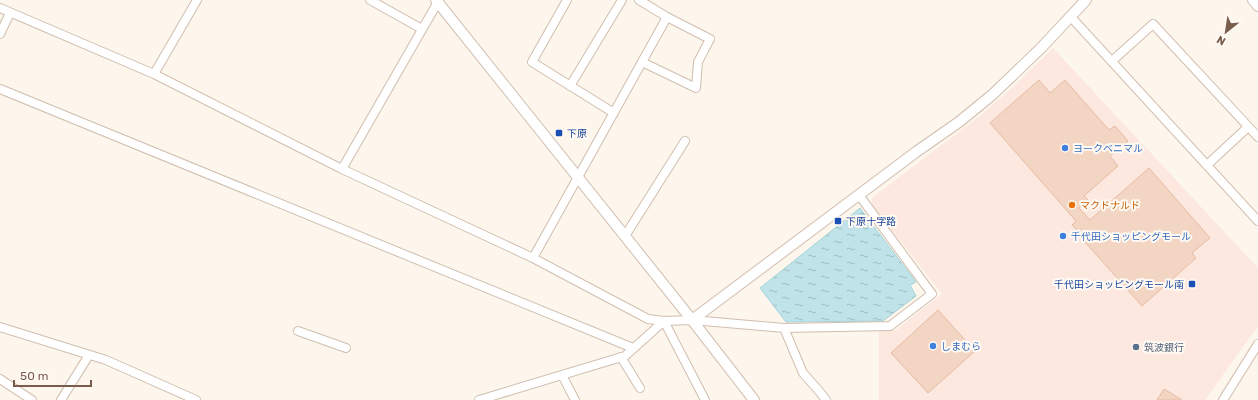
<svg xmlns="http://www.w3.org/2000/svg" width="1258" height="400" font-family="Rubik,'Noto Sans JP',sans-serif">
<defs>
<pattern id="water-ripples" width="26" height="14" patternUnits="userSpaceOnUse"><rect width="26" height="14" fill="#bfe3e8"/><path d="M2 4q2-2 4 0t4 0M15 11q2-2 4 0t4 0" fill="none" stroke="#a0bbbe"/></pattern>
</defs>
<rect width="100%" height="100%" fill="#fdf6ec"/>
<path fill="#fde8e0" d="M1053,48L1258,268V326L1205,400H879V330H896L942,294L872,205V198L981,115L1013,87Z"/>
<path fill="url(#water-ripples)" stroke="#a5d3da" d="M860,208L916,282L910,285L916,296L883,321L786,322L760,288Z"/>
<g fill="#f3d5c3" stroke="#e6bba3">
<path d="M1039,80L1050,93L1065,80L1109,130L1115,126L1128,141L1110,156L1118,166L1084,196L1088,200L1079,208L1090,220L1149,168L1210,238L1192,253L1196,258L1142,306L1076,232L1077,230L1072,225L1076,221L990,123Z"/>
<path d="M938,310L975,351L928,393L891,353Z"/>
<path d="M1164,389L1182,400H1157Z"/>
</g>
<g fill="none" stroke-linecap="round" stroke-linejoin="round">
<g stroke="#d1beb0" stroke-width="10">
<g id="minor">
<path d="M370,0L422,29"/>
<path d="M567,0L532,62L614,113"/>
<path d="M0,8L154,74L342,169L533,258L648,319L664,321L692,320L784,328L803,373L819,391L826,400"/>
<path d="M1070,16L1258,221"/>
<path d="M0,34L10,13"/>
<path d="M1112,61L1153,24L1258,137"/>
<path d="M642,62L696,88L698,62L710,39L667,17"/>
<path d="M154,74L197,0"/>
<path d="M570,86L622,0"/>
<path d="M0,89L633,348"/>
<path d="M1207,165L1248,127"/>
<path d="M342,169L439,0"/>
<path d="M625,236L685,141"/>
<path d="M533,258L667,17L639,0"/>
<path d="M664,321L705,400"/>
<path d="M0,327L106,360L196,400"/>
<path d="M784,328L890,326L932,294L859,195"/>
<path d="M298,331L346,348"/>
<path d="M621,357L640,388"/>
<path d="M562,375L575,400"/>
<path d="M0,379L32,400"/>
<path d="M61,400L89,355"/>
<path d="M479,400L625,356L664,321"/>
<path d="M1223,400L1258,344"/>
</g>
</g>
<g stroke="#d1beb0" stroke-width="12">
<g id="tertiary">
<path d="M436,0L692,320L754,400"/>
<path d="M1253,0L1258,6"/>
<path d="M692,320L916,152L959,122L992,95L1041,48L1086,0"/>
</g>
</g>
<use href="#minor" stroke="#fff" stroke-width="8"/>
<use href="#tertiary" stroke="#fff" stroke-width="10"/>
</g>
<g fill="#1a4fb4" stroke="#fffaf3" stroke-width="1.5">
<rect x="555" y="129" width="8" height="8" rx="2"/>
<rect x="834" y="217" width="8" height="8" rx="2"/>
<rect x="1188" y="280" width="8" height="8" rx="2"/>
</g>
<g fill="#3f7fe0" stroke="#fffaf3" stroke-width="1.5">
<circle cx="1065" cy="148" r="4"/>
<circle cx="1063" cy="236" r="4"/>
<circle cx="933" cy="346" r="4"/>
</g>
<circle fill="#e8710a" stroke="#fffaf3" stroke-width="1.5" cx="1072" cy="205" r="4"/>
<circle fill="#5c6f8a" stroke="#fffaf3" stroke-width="1.5" cx="1136" cy="347" r="4"/>
<g text-anchor="middle" stroke-width="4" stroke-linejoin="round" paint-order="stroke">
<g font-size="10" fill="#164399" stroke="#fffaf3" text-anchor="start">
<text x="567" y="137">下原</text>
<text x="846" y="225">下原十字路</text>
<text x="1184" y="288" text-anchor="end">千代田ショッピングモール南</text>
</g>
<g font-size="10" fill="#366cbe" stroke="#fffaf3" text-anchor="start">
<text x="1073" y="152">ヨークベニマル</text>
<text x="1071" y="240">千代田ショッピングモール</text>
<text x="941" y="350">しまむら</text>
</g>
<g font-size="10" fill="#c56008" stroke="#fffaf3" text-anchor="start">
<text x="1080" y="209">マクドナルド</text>
</g>
<g font-size="10" fill="#4e5e75" stroke="#fffaf3" text-anchor="start">
<text x="1144" y="351">筑波銀行</text>
</g>
</g>
<g transform="translate(1226 32) rotate(210)" stroke="#fffaf3" stroke-width="3" paint-order="stroke">
<path d="M0-3L7 15L0 10L-7 15Z" fill="#7a5c4d"/>
<text y="-6" font-size="11" font-weight="bold" text-anchor="middle" fill="#7a5c4d">N</text>
</g>
<path d="M14 380v6h77v-6" fill="none" stroke="#7a5c4d" stroke-width="2"/>
<text x="20" y="380" font-size="12" fill="#7a5c4d" stroke="#fffaf3" stroke-width="3" paint-order="stroke">50 m</text>
</svg>
